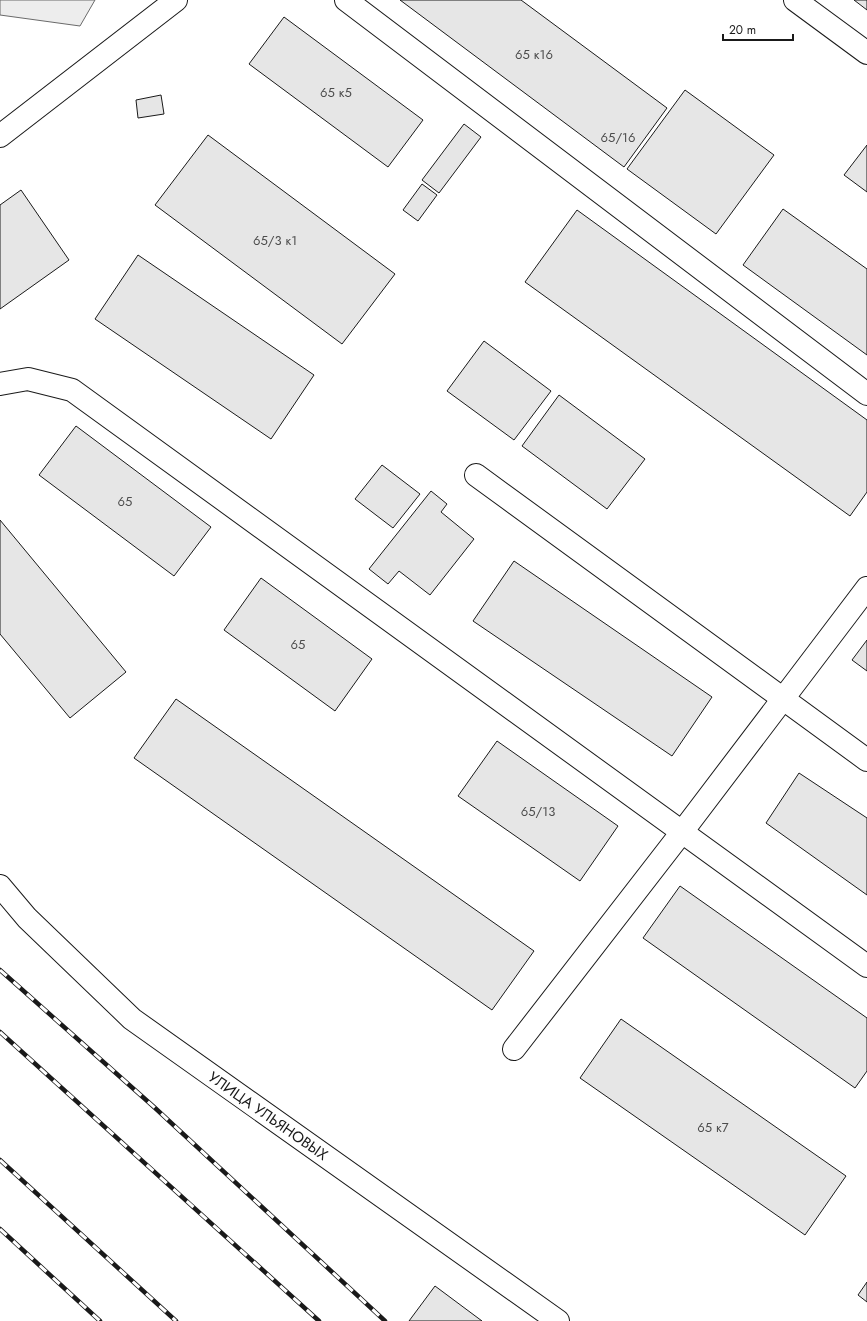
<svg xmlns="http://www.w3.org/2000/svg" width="867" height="1321" font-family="Jost,sans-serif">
<rect width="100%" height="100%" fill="#fff"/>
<path fill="#ededed" stroke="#6a6a6a" d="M0,0H95L80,26L0,15Z"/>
<g fill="#e6e6e6" stroke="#1a1a1a">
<path d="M400,0H521L667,108L624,167Z"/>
<path d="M854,0H867V10Z"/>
<path d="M284,17L423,120L388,167L249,64Z"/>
<path d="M685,90L774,155L716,234L627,169Z"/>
<path d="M161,95L164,114L138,118L136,100Z"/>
<path d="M464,124L481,137L439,193L422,180Z"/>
<path d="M208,135L395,274L342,344L155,205Z"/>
<path d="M867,145V192L844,175Z"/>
<path d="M422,184L437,195L418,221L403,210Z"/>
<path d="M21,190L69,260L0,309V205Z"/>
<path d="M783,209L867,269V355L743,265Z"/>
<path d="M577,210L867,420V492L850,516L525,282Z"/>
<path d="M138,255L314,375L271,439L95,319Z"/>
<path d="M484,341L551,391L514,440L447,391Z"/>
<path d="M559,395L645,459L607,509L522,446Z"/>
<path d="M76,426L211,527L174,576L39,475Z"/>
<path d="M382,465L420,494L393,528L355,499Z"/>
<path d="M431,491L447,504L441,512L474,539L430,595L399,571L388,584L369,569Z"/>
<path d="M0,520L126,672L70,718L0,634Z"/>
<path d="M514,561L712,697L672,756L473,621Z"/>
<path d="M261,578L372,659L335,711L224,630Z"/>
<path d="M867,640V671L852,660Z"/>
<path d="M176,699L534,951L492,1010L134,758Z"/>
<path d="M497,741L618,826L580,881L458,796Z"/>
<path d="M799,773L867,818V895L766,823Z"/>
<path d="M680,886L867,1018V1071L855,1088L643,938Z"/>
<path d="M621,1019L846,1176L805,1235L580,1078Z"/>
<path d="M867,1282V1302L858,1295Z"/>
<path d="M435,1286L482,1321H409Z"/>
</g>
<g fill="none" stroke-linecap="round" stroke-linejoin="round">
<g stroke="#1a1a1a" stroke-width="24">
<g id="minor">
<path d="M346,0L867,394"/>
<path d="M795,0L867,53"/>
<path d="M0,136L176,0"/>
<path d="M0,384L28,379L72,390L867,966"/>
<path d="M476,475L867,760"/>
<path d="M0,886L27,918L132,1019L558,1321"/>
<path d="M514,1049L682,832L867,588"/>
</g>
</g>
<use href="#minor" stroke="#fff" stroke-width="22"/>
<g stroke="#1a1a1a" stroke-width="4.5">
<g id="rail">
<path d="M0,970L154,1107L385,1321"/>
<path d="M0,1032L319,1321"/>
<path d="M0,1160L176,1321"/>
<path d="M0,1229L100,1321"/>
</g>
</g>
<use href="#rail" stroke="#fff" stroke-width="3" stroke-dasharray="9" stroke-linecap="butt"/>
</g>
<g text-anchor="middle" stroke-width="3" stroke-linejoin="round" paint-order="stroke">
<g font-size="13" fill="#4d4d4d">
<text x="534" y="59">65 к16</text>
<text x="336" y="97">65 к5</text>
<text x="618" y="142">65/16</text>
<text x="275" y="245">65/3 к1</text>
<text x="125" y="506">65</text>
<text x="298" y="649">65</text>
<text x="538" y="816">65/13</text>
<text x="713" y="1132">65 к7</text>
</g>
<g font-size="15" fill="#1a1a1a" stroke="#fff">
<text transform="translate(268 1116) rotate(35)" y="5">УЛИЦА УЛЬЯНОВЫХ</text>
</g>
</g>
<path d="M723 34v6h70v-6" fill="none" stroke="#1a1a1a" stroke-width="2"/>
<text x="729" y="34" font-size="12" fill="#1a1a1a" stroke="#ffffff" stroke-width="3" paint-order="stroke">20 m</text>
</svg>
